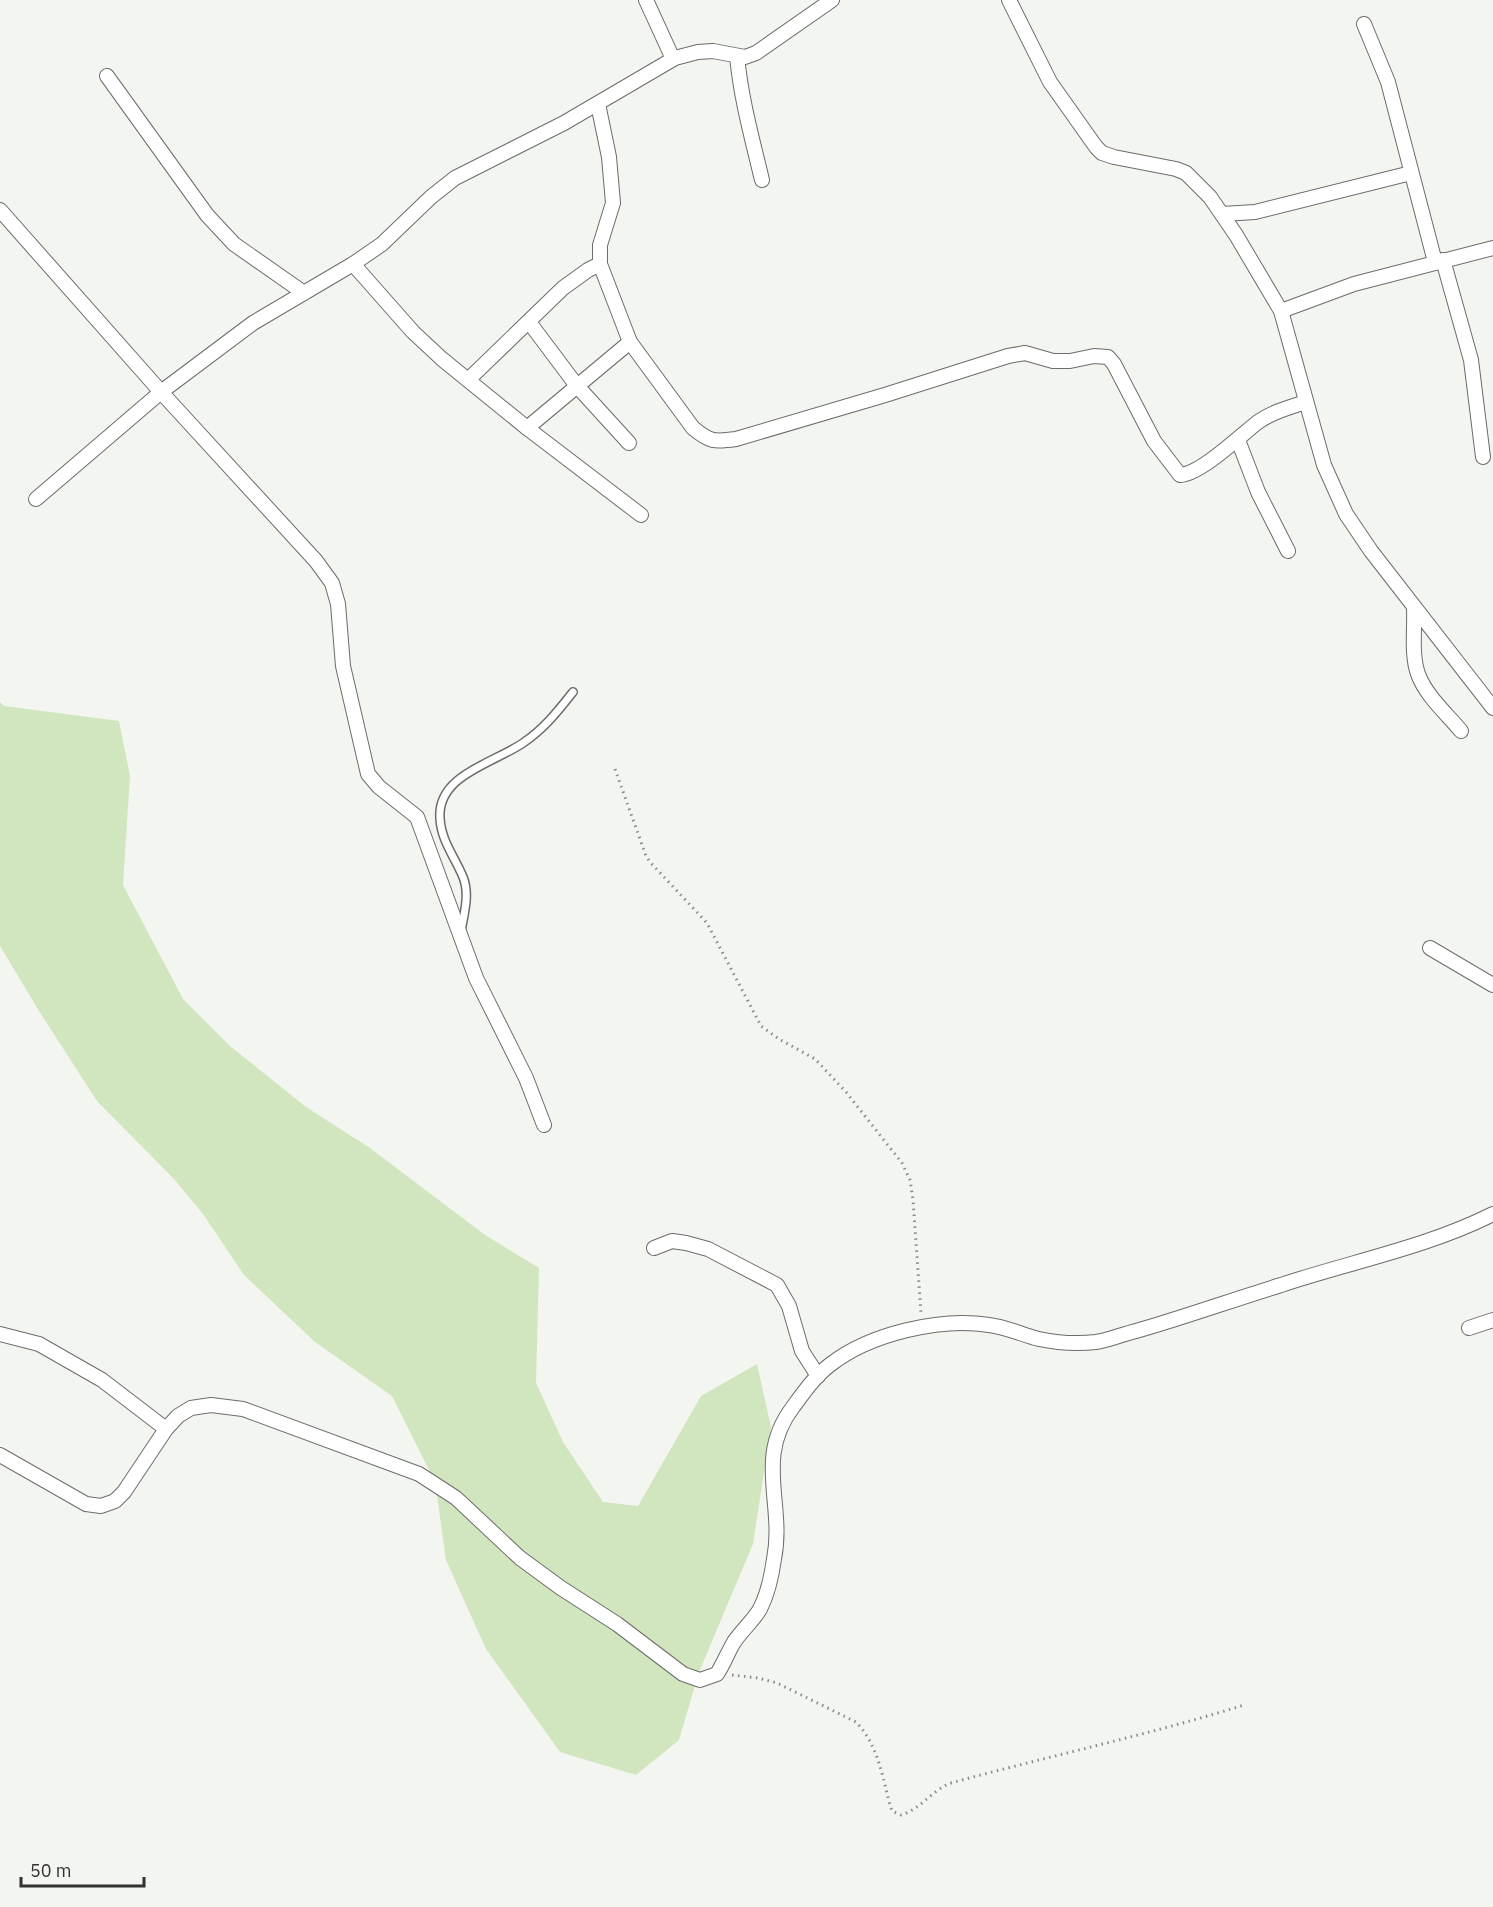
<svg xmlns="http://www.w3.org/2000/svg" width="1493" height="1907" font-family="'IBM Plex Sans',sans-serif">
<rect width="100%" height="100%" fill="#f3f5f1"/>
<path fill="#d1e6be" d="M0,702L4,706L119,721L130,776L123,885L183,999L230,1046L306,1107L370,1148L485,1235L539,1268L536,1383L563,1442L603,1502L638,1506L701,1396L757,1364L771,1427L753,1544L699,1672L679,1740L636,1775L560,1752L486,1649L446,1560L435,1482L392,1396L315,1342L244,1275L203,1214L174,1179L97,1101L39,1011L0,946Z"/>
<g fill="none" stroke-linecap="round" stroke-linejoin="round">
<g stroke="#6b6d6a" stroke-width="10">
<path id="lane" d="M461,931C464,914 470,894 463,877C455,857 441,841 440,818C437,775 494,763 523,743C544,729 558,711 573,692"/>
</g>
<g stroke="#6b6d6a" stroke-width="16">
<g id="street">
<path d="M646,0L673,59"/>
<path d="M1009,0L1050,82L1096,147L1102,153L1114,157L1176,169L1186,173L1210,197L1236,235L1281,311L1324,465L1346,514L1371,551L1493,708"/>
<path d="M1364,24L1388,82L1435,262"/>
<path d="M737,56C741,99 752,138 762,180"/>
<path d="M107,76L207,215L234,244L304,293"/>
<path d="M598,104L609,157L613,203L600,245V264L630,342L693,428C710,442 714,442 736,439L885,395L1008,356L1025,353L1053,361H1070L1094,356L1108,357L1114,364L1154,441L1180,475C1201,474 1241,435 1258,422C1272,412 1290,407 1306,402"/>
<path d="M0,210L161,392L316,561L332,583L338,604L343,666L368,774L379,787L417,817L476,978L526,1078L544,1125"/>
<path d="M1222,214L1255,212L1411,173"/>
<path d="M1443,260L1471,360L1483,457"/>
<path d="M353,264L413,332L442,359L527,428L641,515"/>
<path d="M1281,311L1354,284L1493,248"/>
<path d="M529,322L577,386L629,443"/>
<path d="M469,379L563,288L588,270L600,264"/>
<path d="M527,428L630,342"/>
<path d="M1238,440L1258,492L1288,551"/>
<path d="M36,499L161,392L253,323L353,264L382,244L431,197L455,178L564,123L675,58L698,52L713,51L745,57L756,53L832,0"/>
<path d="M1414,608C1415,629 1411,654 1418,674C1426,696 1447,714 1461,731"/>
<path d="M1430,948L1493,985"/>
<path d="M654,1248L672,1241L686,1243L708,1249L777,1285L789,1306L802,1351L818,1376"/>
<path d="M1469,1328L1493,1320"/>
<path d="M0,1334L39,1344L102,1380L166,1429"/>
<path d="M0,1455L86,1504L101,1506L115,1501L124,1492L166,1429L178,1416L191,1408L211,1405L243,1409L419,1474L456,1498L520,1558L561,1588L617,1624L683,1674L700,1680L717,1674C724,1663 728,1652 734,1642C742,1630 753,1621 760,1609C767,1595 772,1574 774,1559C785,1504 754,1458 793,1407C804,1392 815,1376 831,1364C870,1334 940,1317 989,1325C1006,1327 1023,1335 1039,1339C1058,1343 1078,1344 1096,1342C1110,1340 1123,1334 1136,1331C1185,1317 1232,1300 1281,1285C1350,1262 1428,1247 1493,1214"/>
</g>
</g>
<g stroke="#8a8b88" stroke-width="3" stroke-dasharray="1.5 4.5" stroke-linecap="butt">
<path d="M615,769L646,856L650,862L707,923L761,1026L779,1039L815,1059L846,1092L902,1163L910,1180L913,1200L921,1313"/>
<path d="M732,1675L758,1678L777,1683L856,1722C878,1745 882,1775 890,1805L892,1811L901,1815C921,1809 932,1790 951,1783C1049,1756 1148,1735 1244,1705"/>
</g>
<use href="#lane" stroke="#fff" stroke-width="7"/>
<use href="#street" stroke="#fff" stroke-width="14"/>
</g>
<path d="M21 1877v9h123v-9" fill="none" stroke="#323231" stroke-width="3"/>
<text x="30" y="1877" font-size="18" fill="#323231" stroke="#f3f5f1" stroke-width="4.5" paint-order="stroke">50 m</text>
</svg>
